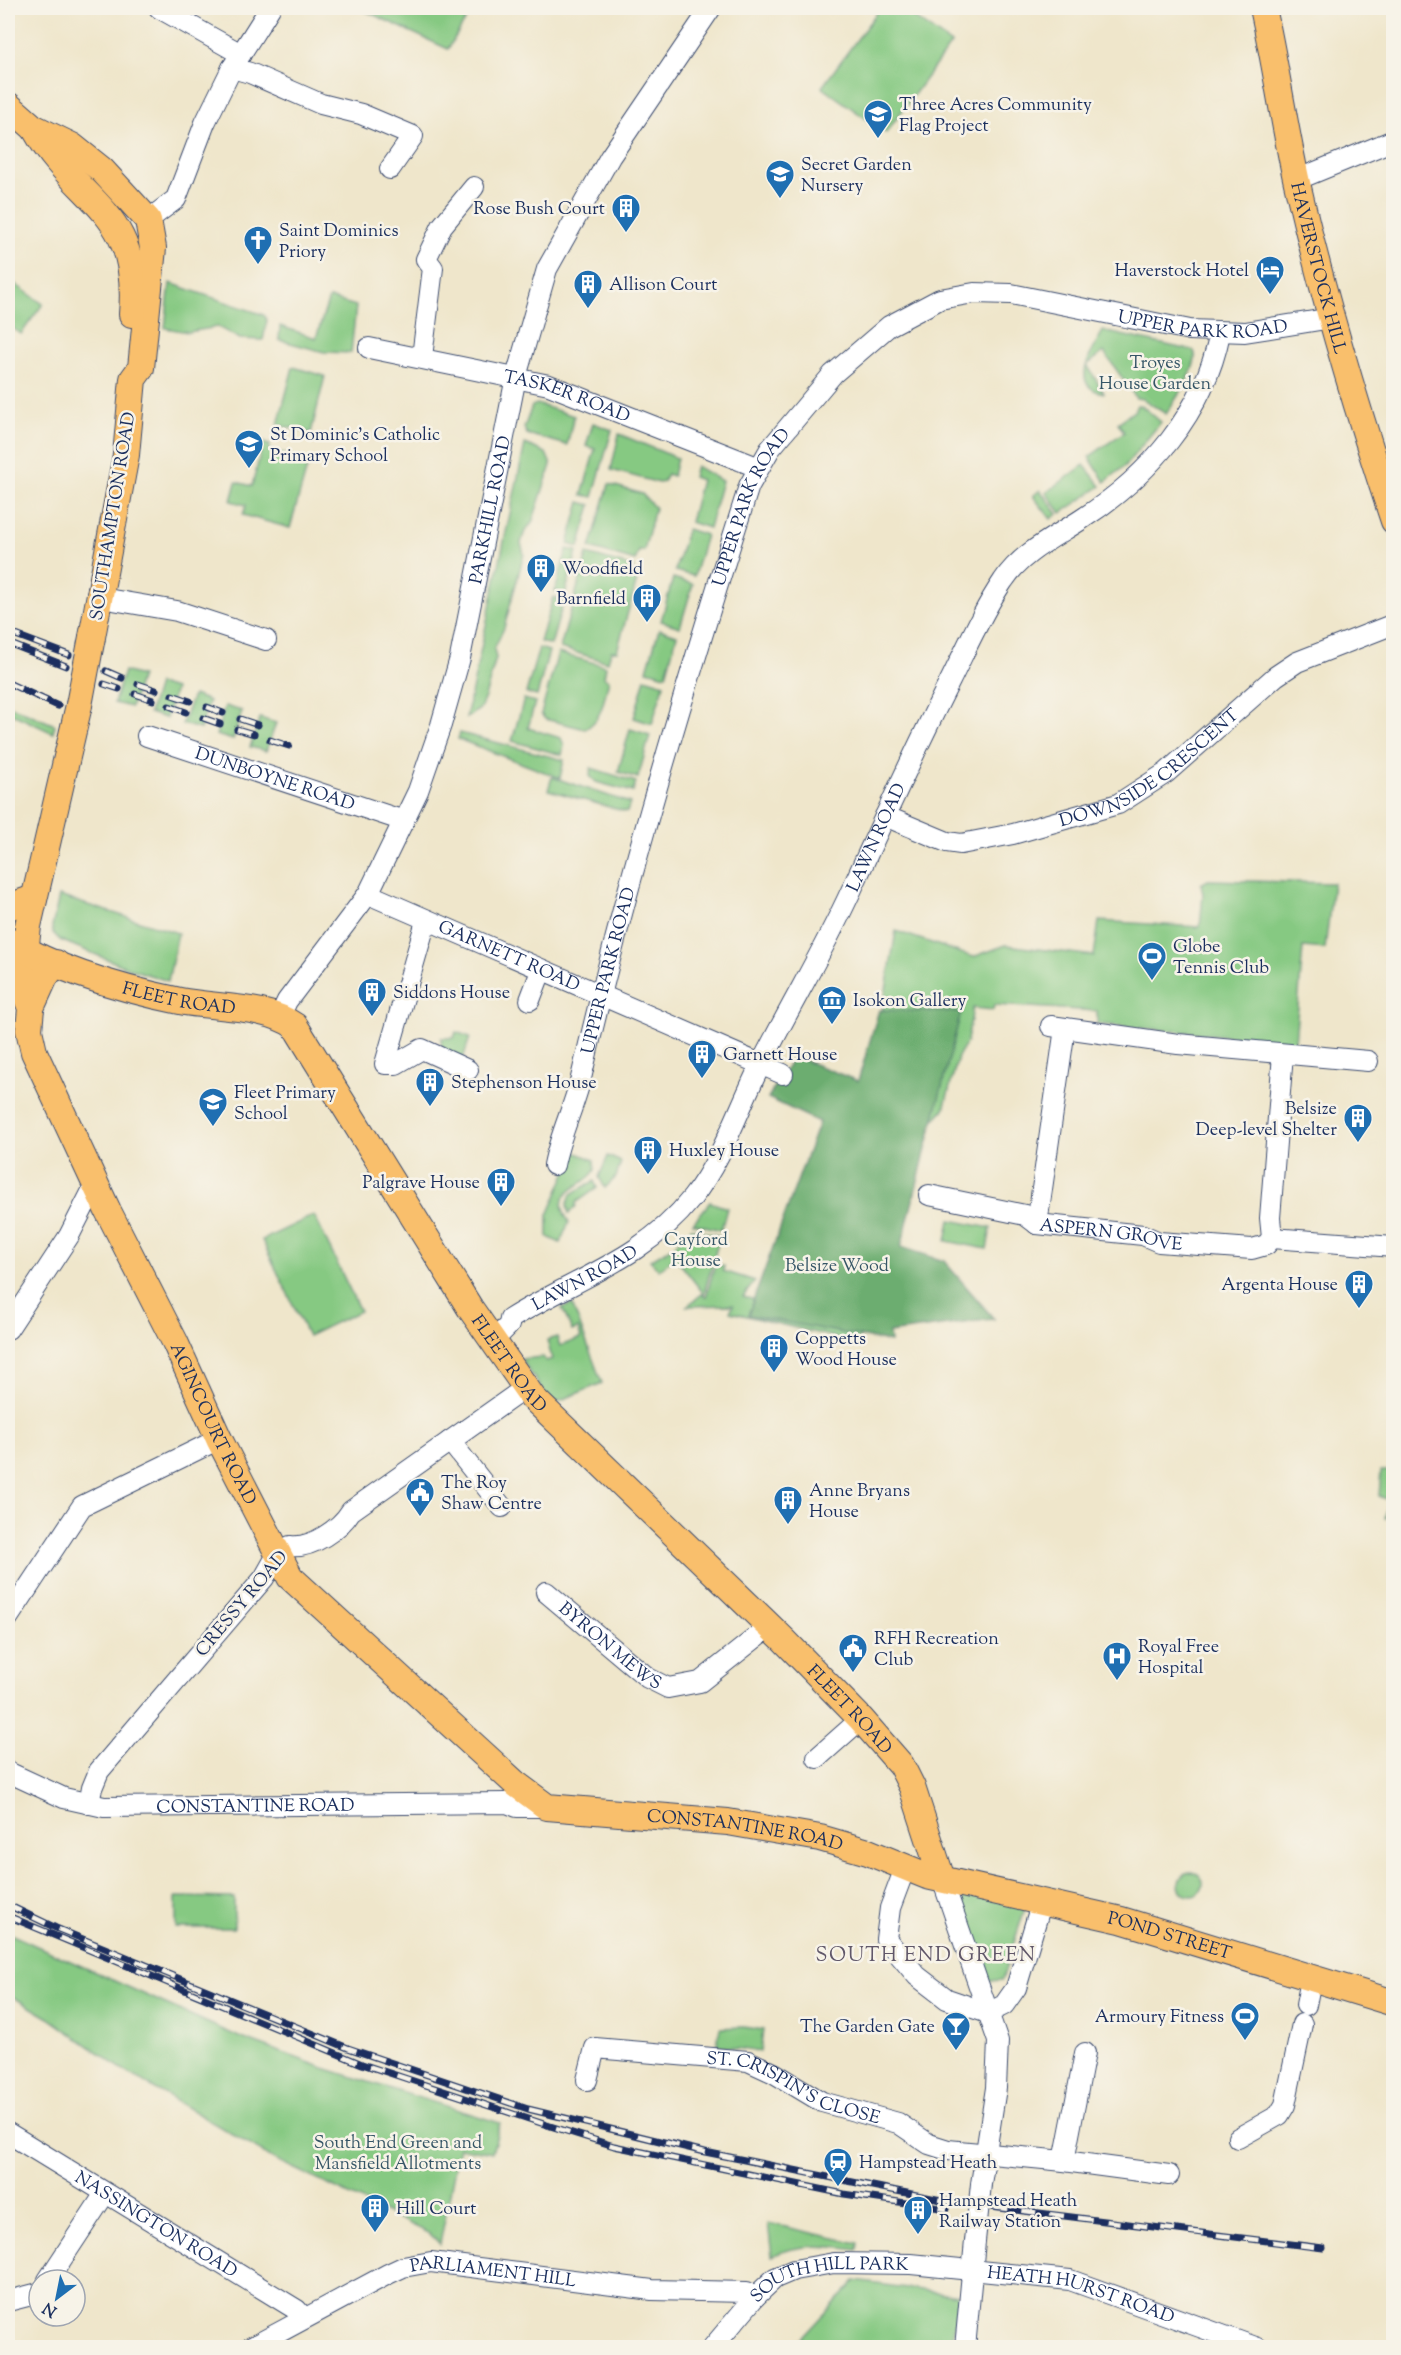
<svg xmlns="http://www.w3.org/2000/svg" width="1401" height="2355" font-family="'Sorts Mill Goudy',serif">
<rect width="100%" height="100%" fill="#f7f3e8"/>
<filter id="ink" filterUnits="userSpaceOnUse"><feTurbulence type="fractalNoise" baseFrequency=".0167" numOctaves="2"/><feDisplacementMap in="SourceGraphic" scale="12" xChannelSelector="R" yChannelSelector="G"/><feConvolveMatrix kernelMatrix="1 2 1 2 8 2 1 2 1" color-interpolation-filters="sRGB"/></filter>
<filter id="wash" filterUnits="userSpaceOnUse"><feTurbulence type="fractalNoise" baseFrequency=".008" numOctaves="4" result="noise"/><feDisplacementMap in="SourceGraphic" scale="24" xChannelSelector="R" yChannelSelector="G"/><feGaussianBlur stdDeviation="1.35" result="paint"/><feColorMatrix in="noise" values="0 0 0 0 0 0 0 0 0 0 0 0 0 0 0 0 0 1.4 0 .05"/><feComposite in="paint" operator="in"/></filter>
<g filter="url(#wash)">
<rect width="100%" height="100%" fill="#efe6cb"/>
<g fill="#86c982" stroke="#507c70" stroke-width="1.5">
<path d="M359,8H473L448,49Z"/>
<path d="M880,8H901L951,44L886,133L822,87Z"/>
<path d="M8,279L43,304L21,334L8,325Z"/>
<path d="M170,283L264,315L267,320L263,340L240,339L218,327L188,332L165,328Z"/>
<path d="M329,298L356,306L351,353L324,352L279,340L280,326L316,338Z"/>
<path d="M1103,331L1194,351C1201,364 1174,402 1166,414L1143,399L1136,398L1104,352L1087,365L1104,393C1067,387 1093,349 1103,331Z"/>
<path d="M293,367L325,376L311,433L278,425Z"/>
<path d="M537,404L574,416L567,445L527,434L524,428L532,406Z"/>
<path d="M1137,405L1142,406L1161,422L1125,466L1105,482L1089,457L1124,432L1118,423L1134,411Z"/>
<path d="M593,423L612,430L593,497L582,495L595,449L586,446Z"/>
<path d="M619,434L677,458L673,476L667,474L663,482L659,483L611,470Z"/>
<path d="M263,443L270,445L269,450L309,461L290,528L243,515L246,505L231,501L236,482L252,486Z"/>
<path d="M525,444L546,453L551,465L532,523L525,531L521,543L524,554L504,628L494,649L496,658L485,697L480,709L466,718Z"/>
<path d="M1084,465L1101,486L1061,513L1046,493Z"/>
<path d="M696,466L722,481L709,528L690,522L701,480L693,477Z"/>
<path d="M609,484L642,494L655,508L644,551H639L635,561L590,548Z"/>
<path d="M1040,490L1058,514L1051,519L1033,496Z"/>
<path d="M580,502L591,505L579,547L568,544Z"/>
<path d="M687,529L706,535L694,576L675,571Z"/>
<path d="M567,549L577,551L565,594L555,591Z"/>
<path d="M587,554L633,567L631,576L637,580L617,651H611L608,662L560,648Z"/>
<path d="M673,578L693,584L680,627L661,621Z"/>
<path d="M553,597L564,600L551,645L540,642Z"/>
<path d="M659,629L677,635L666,675L647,670Z"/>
<path d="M539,648L549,651L537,696L526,693Z"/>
<path d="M558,653L606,666L604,677L609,680C604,697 603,720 585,729L545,719L541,714Z"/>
<path d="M124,671L141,676L131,707L114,703Z"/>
<path d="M645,678L664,684L652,724L634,718Z"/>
<path d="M158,684L175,689L166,718L149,713Z"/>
<path d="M193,695L209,701L200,729L182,724Z"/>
<path d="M524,699L535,702L528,728L561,738L564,745L562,755L512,741Z"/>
<path d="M8,705L55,725L53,733L8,712Z"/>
<path d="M225,706L242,711L233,740L216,735Z"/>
<path d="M260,718L276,723L266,751L250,747Z"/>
<path d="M630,729L650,735L638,778L618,772Z"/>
<path d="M460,733L564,760L560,778L458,739Z"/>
<path d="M591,768L636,782L633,792L596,782L590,776Z"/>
<path d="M552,777L630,803L627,812L548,790Z"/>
<path d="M1208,880L1333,883L1325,949L1303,947L1295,1042L1097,1024V1011L994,1005L993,1010L973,1008L967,1041L958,1057L944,1109L936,1118L930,1120L859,1087L877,1042L896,931L973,957L1006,945L1094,956L1099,921L1200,927L1203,894L1201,884Z"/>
<path d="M59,896L178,933L168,981L131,969L60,940L53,933L52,927Z"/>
<path d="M456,1032L470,1037L462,1062L442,1052L441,1038H454Z"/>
<path d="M575,1152L594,1160L595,1170C585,1189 547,1189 569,1222L560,1243L548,1237V1215Z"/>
<path d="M608,1156L621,1162L616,1177L605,1188L599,1177Z"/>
<path d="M594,1181L597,1188L576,1203V1206L569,1214L567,1205L571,1194Z"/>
<path d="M710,1202L727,1208L721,1230L693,1223Z"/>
<path d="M314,1215L360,1311L308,1336L262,1240Z"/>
<path d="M950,1220L991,1228L987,1249L946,1241Z"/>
<path d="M691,1228L720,1236L704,1294L675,1257L659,1270L650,1260L674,1246Z"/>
<path d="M715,1264L724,1266L723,1271L755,1281L743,1297L874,1327L854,1342L730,1312L733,1305L687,1306L702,1294L706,1297Z"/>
<path d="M572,1304L602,1383L552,1404L521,1359L543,1357L546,1361L552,1359L547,1340L557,1337L560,1346L581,1338L578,1328L572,1331L562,1308Z"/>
<path d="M1381,1471H1393V1518H1385L1389,1500L1379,1496Z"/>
<circle cx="1191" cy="1884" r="12"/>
<path d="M956,1892L1026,1905L1002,1980L987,1981Z"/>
<path d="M176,1897L234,1898V1928H176Z"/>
<path d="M8,1933L239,2037L324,2068L500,2123L492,2153L459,2147L440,2244L429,2233L274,2159L122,2069L49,2018L8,1994Z"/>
<path d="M743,2027L763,2030L760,2052L717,2045L720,2028Z"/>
<path d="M768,2223L858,2243L857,2250C826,2245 801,2243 772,2256Z"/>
<path d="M855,2281L958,2295L952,2347H794Z"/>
</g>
<path fill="#6cad70" stroke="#446e67" stroke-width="1.5" d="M879,1010L961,1012L901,1247L944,1261L994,1319L889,1333L890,1342L748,1315L819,1122L768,1098L793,1056L858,1081Z"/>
</g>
<g filter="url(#ink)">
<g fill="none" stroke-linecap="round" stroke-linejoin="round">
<g stroke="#3b4a6e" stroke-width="22">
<g id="minor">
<path d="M159,8L241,54"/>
<path d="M232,68L250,73L321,104L361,114L413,136L390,169"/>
<path d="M1296,180L1394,140"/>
<path d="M148,220L176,199L205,123L232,68L270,8"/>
<path id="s1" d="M369,348L549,385L757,467"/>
<path d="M422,357L433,268L426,259L442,226L474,187"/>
<path d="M101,598L177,611L266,640"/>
<path id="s2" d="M147,736L404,821"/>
<path id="s3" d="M885,816L947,842L961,844L1013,834L1118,804L1166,773L1276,676L1297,662L1394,624"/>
<path id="s4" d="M368,894L783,1074"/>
<path d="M426,921L385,1064H396L422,1049L468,1070"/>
<path d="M530,1000L541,971"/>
<path id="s5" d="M280,1016L287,1001L368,894L418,791L441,725L460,658L516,377L547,269L610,157L711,8"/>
<path d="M1051,1026L1178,1044L1368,1061"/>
<path id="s6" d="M554,1165C560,1134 575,1105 582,1074C628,875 687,681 749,486L770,449L833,374L889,326L940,299L974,293L1011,294L1190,330L1245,332L1332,318"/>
<path d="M929,1195L1025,1215L1037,1224"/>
<path id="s7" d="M1037,1224L1143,1235L1159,1242L1252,1249L1266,1245L1272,1238L1270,1218L1283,1054"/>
<path d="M1037,1224L1065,1028"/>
<path d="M1272,1238L1394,1247"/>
<path d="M8,1329L69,1236L95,1185"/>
<path id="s8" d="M493,1341L509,1325L510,1319C574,1279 644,1259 692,1198C724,1157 738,1109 761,1064C790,1006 824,950 851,891C883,820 915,750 950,681C967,647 982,612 1003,581C1021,553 1055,537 1082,519C1149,476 1204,413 1220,333"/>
<path d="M450,1441L502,1507"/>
<path id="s9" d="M546,1592L648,1678L668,1688L700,1682L769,1627"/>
<path d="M8,1618L82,1506L219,1439"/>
<path d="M817,1758L861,1719"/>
<path id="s10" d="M8,1772L64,1798L104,1807L507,1803L517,1807H547"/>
<path d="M89,1804L92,1788L99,1771L264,1578L277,1555L290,1546C311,1549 340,1529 351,1511L525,1388"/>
<path d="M905,1868L890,1908L886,1939L917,1976L947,1999L988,2013"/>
<path d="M942,1879L998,2041L996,2088L981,2184"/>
<path d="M1306,2005L1311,1980"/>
<path d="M988,2013L1004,2005L1016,1988L1042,1901"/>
<path id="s11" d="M587,2080L595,2048L748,2061L774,2073L822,2102L898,2123L929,2144L948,2150L1064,2161L1169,2175"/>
<path id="s12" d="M8,2133L297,2310L304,2318"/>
<path d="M1238,2138L1279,2115L1285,2105L1302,2024"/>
<path d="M1064,2161L1085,2053"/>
<path d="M48,2280L104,2195"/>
<path d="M8,2301L39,2293"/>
<path id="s13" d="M250,2348L388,2274L403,2267L431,2262L652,2290L747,2292L755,2297"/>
<path id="s14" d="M712,2348L755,2297L775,2278L794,2270L834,2263L911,2264L1070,2280L1258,2348"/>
<path d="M965,2348L975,2241"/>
</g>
</g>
<g stroke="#3b4a6e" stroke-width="28">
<g id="major">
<path id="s15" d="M1263,8C1276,66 1284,125 1297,183C1323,297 1357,410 1394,521"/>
<path d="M8,105L33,127L72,146L102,170L148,220L153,248L141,368L133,379L126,455L92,637"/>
<path d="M35,129C78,205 141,208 132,314"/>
<path id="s16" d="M79,705L28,926L23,972L24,991L31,1008L29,1030L34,1052L108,1211L175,1342L219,1439L290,1577L516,1784L547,1807L728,1822L820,1838L868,1852L927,1876L1121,1920L1394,2003"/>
<path d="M8,907L34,898"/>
<path id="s17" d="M8,940C58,971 122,989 180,1001C214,1008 267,1005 295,1026L470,1308L533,1398L783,1639L861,1719L901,1765L912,1787L942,1879"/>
<path d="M31,1008L45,977L56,963"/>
</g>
</g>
<use href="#minor" stroke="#fff" stroke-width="20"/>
<use href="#major" stroke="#f9bf6c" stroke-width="26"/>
<g stroke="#1b2f5e" stroke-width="7">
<g id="rail">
<path d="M8,632L69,655"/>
<path d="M8,643L66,666"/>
<path d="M106,671L122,678"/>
<path d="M8,683L58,706"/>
<path d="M104,684L119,689"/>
<path d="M138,684L156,690"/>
<path d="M135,694L153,700"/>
<path d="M172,695L190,701"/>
<path d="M169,706L186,712"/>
<path d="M207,707L223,713"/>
<path d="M203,718L220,724"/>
<path d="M240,719L258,725"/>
<path d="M237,729L254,734"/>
<path d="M270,740L289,746"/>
<path d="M8,1905L56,1928L348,2048L528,2109L705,2152L951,2202L1323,2248"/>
<path d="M8,1916L362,2064L547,2125L614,2146L844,2194L947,2209"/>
</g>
</g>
<use href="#rail" stroke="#f7f3e8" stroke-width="4.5" stroke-dasharray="14" stroke-linecap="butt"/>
<g stroke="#3b4a6e" stroke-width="22" stroke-linecap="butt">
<path id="minor-bridge" d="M975,2241L981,2184"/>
</g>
<g stroke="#3b4a6e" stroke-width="28" stroke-linecap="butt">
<path id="major-bridge" d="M79,705L92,637"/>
</g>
<use href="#minor-bridge" stroke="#fff" stroke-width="20"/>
<use href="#major-bridge" stroke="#f9bf6c" stroke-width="26"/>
</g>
</g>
<defs>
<g id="school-pin" transform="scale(1.5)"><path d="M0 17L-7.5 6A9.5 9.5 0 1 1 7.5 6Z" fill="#1f6fb2" stroke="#f7f3e8"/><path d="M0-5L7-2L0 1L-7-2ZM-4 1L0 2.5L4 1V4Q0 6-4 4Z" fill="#fff"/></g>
<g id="building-pin" transform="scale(1.5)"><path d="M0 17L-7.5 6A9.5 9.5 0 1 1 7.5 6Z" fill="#1f6fb2" stroke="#f7f3e8"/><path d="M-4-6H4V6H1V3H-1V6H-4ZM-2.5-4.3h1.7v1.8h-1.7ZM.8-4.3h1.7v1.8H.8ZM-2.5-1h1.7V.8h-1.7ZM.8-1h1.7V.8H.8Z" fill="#fff"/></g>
<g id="church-pin" transform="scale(1.5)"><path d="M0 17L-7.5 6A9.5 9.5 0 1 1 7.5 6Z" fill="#1f6fb2" stroke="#f7f3e8"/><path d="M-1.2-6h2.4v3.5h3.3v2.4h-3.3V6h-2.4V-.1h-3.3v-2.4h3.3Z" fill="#fff"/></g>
<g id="hotel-pin" transform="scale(1.5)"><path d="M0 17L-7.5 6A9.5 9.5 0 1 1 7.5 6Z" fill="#1f6fb2" stroke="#f7f3e8"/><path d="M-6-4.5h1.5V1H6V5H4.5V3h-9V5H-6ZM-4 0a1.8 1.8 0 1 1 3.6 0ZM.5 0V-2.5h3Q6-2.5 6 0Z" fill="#fff"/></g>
<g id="stadium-pin" transform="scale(1.5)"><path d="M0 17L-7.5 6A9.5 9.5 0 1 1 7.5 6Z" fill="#1f6fb2" stroke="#f7f3e8"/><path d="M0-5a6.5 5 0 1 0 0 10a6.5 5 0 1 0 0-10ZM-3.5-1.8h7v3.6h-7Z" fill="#fff"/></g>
<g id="museum-pin" transform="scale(1.5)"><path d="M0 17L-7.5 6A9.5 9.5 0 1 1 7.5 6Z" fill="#1f6fb2" stroke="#f7f3e8"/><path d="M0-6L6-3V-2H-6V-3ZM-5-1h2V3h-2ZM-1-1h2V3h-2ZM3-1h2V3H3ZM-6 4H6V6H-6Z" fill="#fff"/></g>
<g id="civic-pin" transform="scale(1.5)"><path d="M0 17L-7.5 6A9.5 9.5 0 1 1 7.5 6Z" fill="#1f6fb2" stroke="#f7f3e8"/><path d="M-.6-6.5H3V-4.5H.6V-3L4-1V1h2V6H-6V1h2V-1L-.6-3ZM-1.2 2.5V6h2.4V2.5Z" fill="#fff"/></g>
<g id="hospital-pin" transform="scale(1.5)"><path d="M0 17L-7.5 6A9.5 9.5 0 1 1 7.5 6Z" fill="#1f6fb2" stroke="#f7f3e8"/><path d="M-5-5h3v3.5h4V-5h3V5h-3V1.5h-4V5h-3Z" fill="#fff"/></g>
<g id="bar-pin" transform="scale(1.5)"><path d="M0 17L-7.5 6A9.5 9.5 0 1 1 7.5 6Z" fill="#1f6fb2" stroke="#f7f3e8"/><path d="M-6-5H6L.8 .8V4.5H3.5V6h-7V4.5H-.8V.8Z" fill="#fff"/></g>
<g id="station-pin" transform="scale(1.5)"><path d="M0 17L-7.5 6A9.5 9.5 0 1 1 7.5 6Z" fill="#1f6fb2" stroke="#f7f3e8"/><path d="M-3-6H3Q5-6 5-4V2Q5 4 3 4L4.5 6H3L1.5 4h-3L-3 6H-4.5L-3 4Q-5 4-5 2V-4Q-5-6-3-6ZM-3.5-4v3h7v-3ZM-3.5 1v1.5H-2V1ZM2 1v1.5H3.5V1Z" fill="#fff"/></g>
</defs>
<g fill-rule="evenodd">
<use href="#school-pin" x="878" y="114"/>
<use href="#school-pin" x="780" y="174"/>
<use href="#building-pin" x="626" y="208"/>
<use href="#church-pin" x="258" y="240"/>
<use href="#hotel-pin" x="1270" y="270"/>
<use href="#building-pin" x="588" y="284"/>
<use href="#school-pin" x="249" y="444"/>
<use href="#building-pin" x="541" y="568"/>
<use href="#building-pin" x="647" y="598"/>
<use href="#stadium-pin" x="1152" y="956"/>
<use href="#building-pin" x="372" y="992"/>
<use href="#museum-pin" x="832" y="1000"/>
<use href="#building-pin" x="702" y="1054"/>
<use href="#building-pin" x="430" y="1082"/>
<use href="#school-pin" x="213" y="1102"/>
<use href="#building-pin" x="1358" y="1118"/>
<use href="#building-pin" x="648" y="1150"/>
<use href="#building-pin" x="501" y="1182"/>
<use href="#building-pin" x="1359" y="1284"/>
<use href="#building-pin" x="774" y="1348"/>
<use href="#civic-pin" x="420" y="1492"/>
<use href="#building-pin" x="788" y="1500"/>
<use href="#civic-pin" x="853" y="1648"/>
<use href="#hospital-pin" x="1117" y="1656"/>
<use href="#stadium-pin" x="1245" y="2016"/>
<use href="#bar-pin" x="956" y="2026"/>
<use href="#station-pin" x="838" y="2162"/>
<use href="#building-pin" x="375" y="2208"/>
<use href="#building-pin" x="918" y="2210"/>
</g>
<g text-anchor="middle" stroke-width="5" stroke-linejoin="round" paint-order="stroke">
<g font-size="18" fill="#1b2f5e" stroke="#f7f3e8" text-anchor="start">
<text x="899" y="110">Three Acres Community<tspan x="899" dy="21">Flag Project</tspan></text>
<text x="801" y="170">Secret Garden<tspan x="801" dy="21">Nursery</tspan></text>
<text x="605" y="214" text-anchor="end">Rose Bush Court</text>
<text x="279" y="236">Saint Dominics<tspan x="279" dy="21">Priory</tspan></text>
<text x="1249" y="276" text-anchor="end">Haverstock Hotel</text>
<text x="609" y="290">Allison Court</text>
<text x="270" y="440">St Dominic's Catholic<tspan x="270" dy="21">Primary School</tspan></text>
<text x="562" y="574">Woodfield</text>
<text x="626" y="604" text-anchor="end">Barnfield</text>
<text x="1173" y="952">Globe<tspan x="1173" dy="21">Tennis Club</tspan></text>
<text x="393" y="998">Siddons House</text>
<text x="853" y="1006">Isokon Gallery</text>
<text x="723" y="1060">Garnett House</text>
<text x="451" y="1088">Stephenson House</text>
<text x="234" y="1098">Fleet Primary<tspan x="234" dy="21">School</tspan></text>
<text x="1337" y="1114" text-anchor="end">Belsize<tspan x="1337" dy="21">Deep-level Shelter</tspan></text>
<text x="669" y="1156">Huxley House</text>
<text x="480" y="1188" text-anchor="end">Palgrave House</text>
<text x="1338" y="1290" text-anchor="end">Argenta House</text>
<text x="795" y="1344">Coppetts<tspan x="795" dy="21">Wood House</tspan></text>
<text x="441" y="1488">The Roy<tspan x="441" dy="21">Shaw Centre</tspan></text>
<text x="809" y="1496">Anne Bryans<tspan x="809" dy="21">House</tspan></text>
<text x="874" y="1644">RFH Recreation<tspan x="874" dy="21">Club</tspan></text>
<text x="1138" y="1652">Royal Free<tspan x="1138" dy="21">Hospital</tspan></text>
<text x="1224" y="2022" text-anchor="end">Armoury Fitness</text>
<text x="935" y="2032" text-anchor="end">The Garden Gate</text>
<text x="859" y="2168">Hampstead Heath</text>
<text x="939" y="2206">Hampstead Heath<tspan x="939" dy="21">Railway Station</tspan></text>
<text x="396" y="2214">Hill Court</text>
</g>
<g font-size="18" fill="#1b2f5e" stroke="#f7f3e8">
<text dy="6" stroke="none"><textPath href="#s15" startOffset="266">HAVERSTOCK HILL</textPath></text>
<text dy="6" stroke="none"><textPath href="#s6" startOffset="1245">UPPER PARK ROAD</textPath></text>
<text dy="6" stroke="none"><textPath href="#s1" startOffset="204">TASKER ROAD</textPath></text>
<text dy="6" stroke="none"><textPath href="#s5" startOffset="556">PARKHILL ROAD</textPath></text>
<text dy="6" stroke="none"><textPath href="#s6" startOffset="688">UPPER PARK ROAD</textPath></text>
<text transform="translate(112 516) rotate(-81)" y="6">SOUTHAMPTON ROAD</text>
<text dy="6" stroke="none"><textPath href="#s3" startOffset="288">DOWNSIDE CRESCENT</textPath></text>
<text dy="6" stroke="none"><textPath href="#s2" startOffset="135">DUNBOYNE ROAD</textPath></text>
<text dy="6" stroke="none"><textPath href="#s8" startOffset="654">LAWN ROAD</textPath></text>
<text dy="6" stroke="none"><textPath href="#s4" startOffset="154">GARNETT ROAD</textPath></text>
<text dy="6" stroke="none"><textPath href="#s6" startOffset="202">UPPER PARK ROAD</textPath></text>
<text dy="6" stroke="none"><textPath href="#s17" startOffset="182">FLEET ROAD</textPath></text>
<text dy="6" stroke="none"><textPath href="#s7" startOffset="75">ASPERN GROVE</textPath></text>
<text dy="6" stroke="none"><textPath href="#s8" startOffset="114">LAWN ROAD</textPath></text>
<text dy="6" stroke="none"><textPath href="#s17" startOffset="702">FLEET ROAD</textPath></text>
<text dy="6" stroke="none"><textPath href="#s16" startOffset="768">AGINCOURT ROAD</textPath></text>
<text transform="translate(241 1603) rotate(-50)" y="6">CRESSY ROAD</text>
<text dy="6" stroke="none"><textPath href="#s9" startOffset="84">BYRON MEWS</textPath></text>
<text dy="6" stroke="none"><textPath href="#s17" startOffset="1188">FLEET ROAD</textPath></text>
<text dy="6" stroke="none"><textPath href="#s10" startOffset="254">CONSTANTINE ROAD</textPath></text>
<text dy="6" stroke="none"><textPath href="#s16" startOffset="1484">CONSTANTINE ROAD</textPath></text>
<text dy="6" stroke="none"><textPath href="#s16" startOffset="1923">POND STREET</textPath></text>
<text dy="6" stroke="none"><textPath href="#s11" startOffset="238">ST. CRISPIN'S CLOSE</textPath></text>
<text dy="6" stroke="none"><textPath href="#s12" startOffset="174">NASSINGTON ROAD</textPath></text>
<text dy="6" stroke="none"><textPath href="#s13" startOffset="264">PARLIAMENT HILL</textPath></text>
<text dy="6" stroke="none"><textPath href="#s14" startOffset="147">SOUTH HILL PARK</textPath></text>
<text dy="6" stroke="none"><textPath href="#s14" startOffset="406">HEATH HURST ROAD</textPath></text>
</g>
<g font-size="18" fill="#365667" stroke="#f7f3e8">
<text x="1155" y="368">Troyes<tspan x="1155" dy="21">House Garden</tspan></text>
<text x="696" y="1245">Cayford<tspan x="696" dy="21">House</tspan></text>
<text x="837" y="1271">Belsize Wood</text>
<text x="398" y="2148">South End Green and<tspan x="398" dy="21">Mansfield Allotments</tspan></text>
</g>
<g font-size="20" letter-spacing="1.5" fill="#61586a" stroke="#f7f3e8">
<text x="926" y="1961">SOUTH END GREEN</text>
</g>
</g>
<rect width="1401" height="2355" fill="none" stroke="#f7f3e8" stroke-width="30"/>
<g transform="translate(57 2298) rotate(212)"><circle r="28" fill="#f7f3e8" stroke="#9fa5b1" stroke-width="1.5"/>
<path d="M0-4.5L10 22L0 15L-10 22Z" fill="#1f6fb2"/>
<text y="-9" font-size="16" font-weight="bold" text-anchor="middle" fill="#1b2f5e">N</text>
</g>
</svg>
